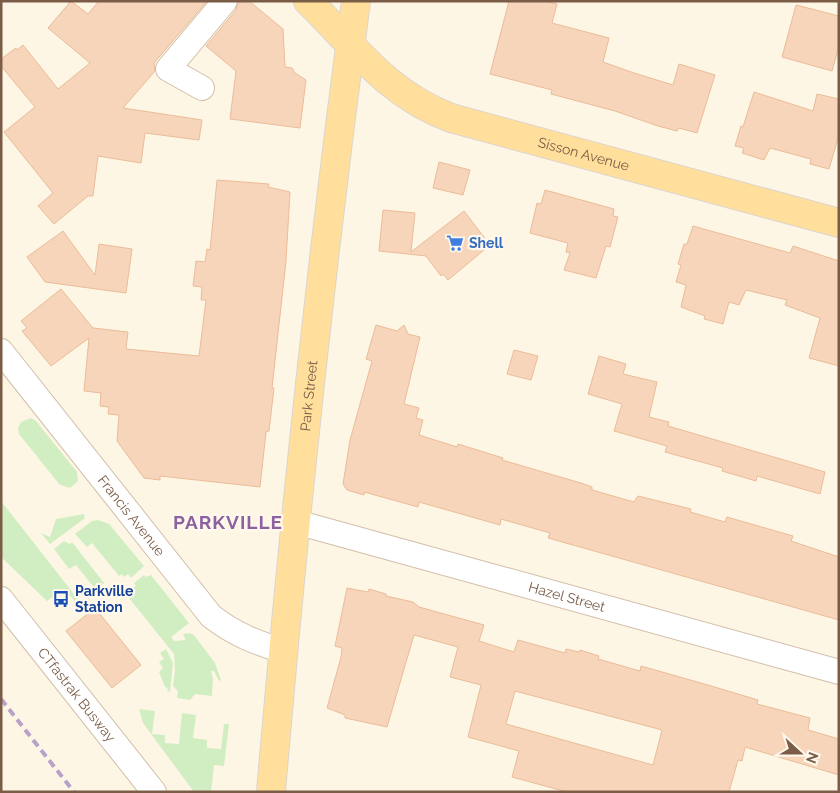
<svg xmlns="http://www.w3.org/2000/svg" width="840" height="793" font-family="Raleway,sans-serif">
<rect width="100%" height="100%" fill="#fef6e5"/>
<g fill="#d1eec2">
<path d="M31,418L36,421L77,472L78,481L70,488L60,485L19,434L18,428L21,422Z"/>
<path d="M1,501L81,603L78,605L64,589L47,601L1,557Z"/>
<path d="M84,514L85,518L50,544L41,533L50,537L56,519Z"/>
<path d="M98,520L109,524L144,566L131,578L128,574L124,577L122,574L119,576L92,543L87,547L75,534L92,521Z"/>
<path d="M64,541L70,544L72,542L104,583L96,590L76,565L69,569L54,549Z"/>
<path d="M144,575L146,577L151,575L189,623L171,637L174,641L186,640L183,635L186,633L193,634L215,663L221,680L219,681L214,671H211L213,679L212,696L195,694L190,700L177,698L178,691L173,686L175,670L174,654L125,593H122L136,586L134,583Z"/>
<path d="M166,649L173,663L170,692L167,691L168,688L165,687L159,672L163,668L159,662L164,659L160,653Z"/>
<path d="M139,709L155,711L152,734L165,735V743L179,744L182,713L196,715L193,738L207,740V748L221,749L224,724H229L224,766L214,765L211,792H194L143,723Z"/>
</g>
<g fill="#f7d5ba" stroke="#ebbc98" fill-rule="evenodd">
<path d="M71,1L88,14L99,1H207L154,63L155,71L123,108L202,120L199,140L145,133L141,163L98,156L93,196H88L54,224L38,206L53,193L4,132L35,107L1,66V59L16,48L17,50L23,45L58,89L90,63L48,28Z"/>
<path d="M238,1H249L283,29L285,67L292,68L295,73L306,80L300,128L230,119L236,71L206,46L236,10Z"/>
<path d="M509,1H545L557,4L552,23L609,38L603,62L634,73L673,85L679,64L715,75L697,133L679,128L677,131L658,126L615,111L551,94L552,90L490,74Z"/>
<path d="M796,5L839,16V46L832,71L782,57Z"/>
<path d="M754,92L813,111L817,94L839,99V135L829,169L810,164L811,159L770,148L764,160L742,153L744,148L735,146L741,126L743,127Z"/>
<path d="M439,162L470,170L463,195L433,188Z"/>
<path d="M217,180L269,184L268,187L290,192L286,261L272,388H274L269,431L266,432L260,487L160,476V480L144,478L117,441L119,415L108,414L109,407L100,406L101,393L84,391L89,338L51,366L22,331L27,328L21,321L61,289L93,328L128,332L126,349L199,356L206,300H201L202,287L193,286L196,261L205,262L207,249L210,250Z"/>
<path d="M545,190L614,209L613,216L618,217L610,247L606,246L596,278L564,270L570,253L566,252L568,243L530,233L537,203L541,204Z"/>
<path d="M383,210L415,213L411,252L464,211L490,245L448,280L443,274L441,276L426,256L379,251Z"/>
<path d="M693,226L790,253L793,246L839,261V366L809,358L820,318L785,305L787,300L746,290L739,305L729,302L723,324L704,319L705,316L681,307L686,285L676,282L681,265L678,264L684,244H687Z"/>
<path d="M63,231L95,275L99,244L132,249L126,293L45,282L27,257Z"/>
<path d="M376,325L397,331L404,325L408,334L420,337L404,404L419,408L416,418L423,420L419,435L457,447L458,444L503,458L502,460L581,483L592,487V490L634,502L638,496L691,509L690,512L725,522L727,517L793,536L791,541L839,557V620L548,538L550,533L501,519L500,525L419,502L418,507L364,492V495L347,490L343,484L350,440L372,361L366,359Z"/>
<path d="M514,350L538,356L531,380L507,374Z"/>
<path d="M599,356L626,364L623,374L657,382L649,417L669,422L668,426L825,472L820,494L757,476L756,481L722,471L723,468L665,452L667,446L614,431L622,404L588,394Z"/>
<path d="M347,588L368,592L369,589L386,594V596L413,602L419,607L484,625L479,641L514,652L518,640L565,653L566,649L579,652L580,650L599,656L598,659L640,671L641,666L708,685L758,700L757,704L810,718L808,730L839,739V775L745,747L742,761L738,760L729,792H567L512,777L519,751L468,737L481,685L450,677L458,647L414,635L387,727L345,718V715L327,708L341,657L342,648L335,646ZM515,691L662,730L653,765L506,724Z"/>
<path d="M95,608L141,665L112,688L66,631Z"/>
</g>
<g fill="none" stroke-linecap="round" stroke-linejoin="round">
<g stroke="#d1bea9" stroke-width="26">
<g id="minor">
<path d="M202,88L168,69L225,1"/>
<path id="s1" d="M1,351L211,616C234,634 256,643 284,651"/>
<path id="s2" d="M296,522L839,672"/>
<path id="s3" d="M1,599L154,792"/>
</g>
</g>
<g stroke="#dcd5cf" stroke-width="30">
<g id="major">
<path id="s4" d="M308,1C355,47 387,94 451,118L839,223"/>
<path id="s5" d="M271,792C293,528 321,264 356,1"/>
</g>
</g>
<use href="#minor" stroke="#fff" stroke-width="24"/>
<use href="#major" stroke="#ffdf9b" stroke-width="28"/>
<path stroke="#b9a2ca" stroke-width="4" stroke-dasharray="8 5" stroke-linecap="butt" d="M1,699L74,792"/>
</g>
<defs>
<g id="supermarket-bare" transform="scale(1.35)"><path d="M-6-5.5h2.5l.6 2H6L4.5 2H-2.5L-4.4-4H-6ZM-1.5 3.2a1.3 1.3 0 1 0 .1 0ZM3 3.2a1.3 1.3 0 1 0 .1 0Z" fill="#3f7fe0" stroke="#fff9ed" stroke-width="2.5" paint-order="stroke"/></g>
<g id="bus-bare" transform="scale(1.35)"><path d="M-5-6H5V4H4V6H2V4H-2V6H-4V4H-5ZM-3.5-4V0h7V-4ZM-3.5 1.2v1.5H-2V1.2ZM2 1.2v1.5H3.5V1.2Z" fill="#1a4fb4" stroke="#fff9ed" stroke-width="2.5" paint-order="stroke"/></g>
</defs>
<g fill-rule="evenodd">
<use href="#supermarket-bare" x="455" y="243"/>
<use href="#bus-bare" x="61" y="599"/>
</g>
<g text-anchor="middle" stroke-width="4.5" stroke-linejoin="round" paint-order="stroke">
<g font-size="14" fill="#7a5c47" stroke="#fff9ed">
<text dy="5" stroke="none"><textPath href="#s4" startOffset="324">Sisson Avenue</textPath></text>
<text dy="5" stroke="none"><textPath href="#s5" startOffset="398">Park Street</textPath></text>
<text dy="5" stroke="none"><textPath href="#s1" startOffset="210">Francis Avenue</textPath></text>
<text dy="5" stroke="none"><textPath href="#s2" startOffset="281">Hazel Street</textPath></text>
<text dy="5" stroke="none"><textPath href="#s3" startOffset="122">CTfastrak Busway</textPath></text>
</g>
<g font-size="14" font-weight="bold" fill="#366cbe" stroke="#fff9ed" text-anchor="start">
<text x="469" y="248">Shell</text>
</g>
<g font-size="14" font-weight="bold" fill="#164399" stroke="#fff9ed" text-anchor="start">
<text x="75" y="596">Parkville<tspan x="75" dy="16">Station</tspan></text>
</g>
<g font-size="19" font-weight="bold" letter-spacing="1" fill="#8d629e" stroke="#fff9ed">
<text x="228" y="529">PARKVILLE</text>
</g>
</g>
<rect width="840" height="793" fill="none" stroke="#7a5c47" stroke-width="5"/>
<g transform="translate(800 753) rotate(111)" stroke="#fff9ed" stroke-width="4" paint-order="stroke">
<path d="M0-4L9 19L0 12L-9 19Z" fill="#7a5c47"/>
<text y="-8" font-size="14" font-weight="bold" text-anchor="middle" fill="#7a5c47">N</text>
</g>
</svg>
